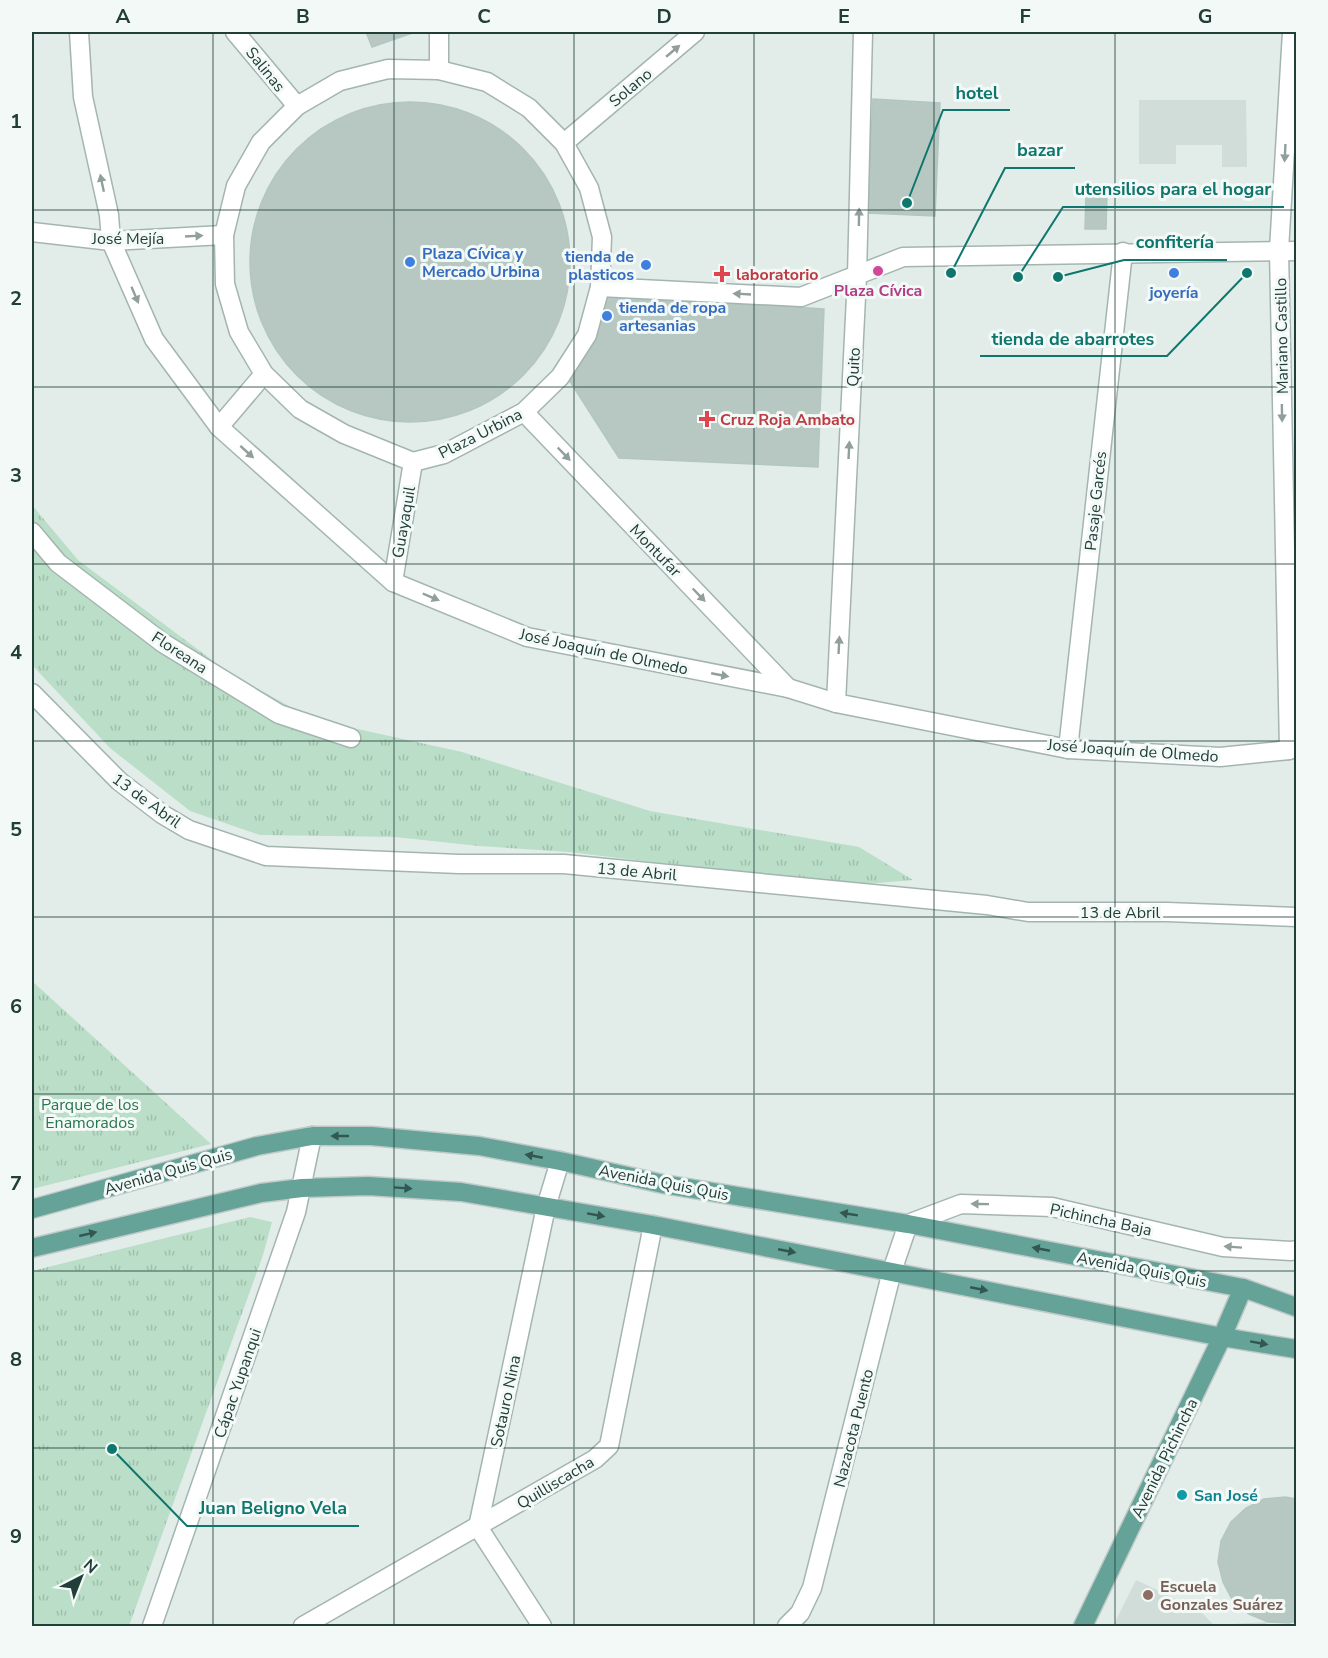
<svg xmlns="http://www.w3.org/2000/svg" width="1328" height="1658" font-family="'Nunito Sans',sans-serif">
<defs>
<pattern id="park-tufts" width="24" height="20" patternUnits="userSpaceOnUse" patternTransform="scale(1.5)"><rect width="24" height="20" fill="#badec7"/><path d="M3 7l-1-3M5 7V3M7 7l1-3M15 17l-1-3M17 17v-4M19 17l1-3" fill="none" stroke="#a0c0ac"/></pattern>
</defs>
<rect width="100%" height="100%" fill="#e2ede9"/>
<g fill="#d0ddd8">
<path d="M1139,100H1246L1247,167H1222V145H1176V164H1139Z"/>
<path d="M1136,1580L1199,1610L1214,1625L1268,1622L1264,1626H1113Z"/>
</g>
<g fill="url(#park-tufts)">
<path d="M32,505L78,560L228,672L312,719L462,752L650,811L859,847L913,880L832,887L685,866L569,852L479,846L395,837L260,835L190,811L110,748L32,665Z"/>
<path d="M32,981L211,1144L32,1189Z"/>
<path d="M250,1217L272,1222L263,1255L129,1626H32V1271Z"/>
</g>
<g fill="#b7c8c2" stroke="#b4c6c1" stroke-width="1.5">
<path d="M366,32H415L372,47Z"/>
<path d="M873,99L940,103L935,216L867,213Z"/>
<circle cx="410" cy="262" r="160"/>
<path d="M1086,193H1107L1106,229H1085Z"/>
<path d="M607,295L824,309L818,467L619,458L569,380Z"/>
<path d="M1285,1497L1296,1499V1621L1289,1623L1268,1622L1249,1614L1233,1601L1223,1582L1218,1562L1221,1541L1231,1522L1246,1508L1264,1499Z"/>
</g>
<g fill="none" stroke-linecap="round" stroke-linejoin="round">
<g stroke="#a4b5b1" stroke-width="21">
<g id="minor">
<path d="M79,32L83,97L109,215L111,241L154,339L219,427L393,582L527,637L788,688L836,703L1068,749L1220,757L1289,750L1296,746"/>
<path d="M235,32L297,106"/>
<path d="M388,69L439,70L487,82L529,108L564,143L589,188L602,237L600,287L587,335L560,377L524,412L444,454L413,462L344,434L300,409L264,374L239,332L225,284L224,235L236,186L261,142L297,106L340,81Z"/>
<path d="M439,70V32"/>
<path d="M564,143L695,32"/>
<path d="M32,232L111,241L224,235"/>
<path d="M600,287L801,297L903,257L1296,251"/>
<path d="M524,412L788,688"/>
<path d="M219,427L264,374"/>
<path d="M32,532L58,563L163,643L279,714L351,738"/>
<path d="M393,582L413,462"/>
<path d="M32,693L119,781L162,814L189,830L266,856L459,864H564L987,905L1028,912H1167L1296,917"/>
<path d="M836,703L857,276L863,32"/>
<path d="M1068,749L1123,252"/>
<path d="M1289,750L1279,250L1292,32"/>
<path d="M152,1626L296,1212L312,1136"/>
<path d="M303,1626L595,1459L609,1446L653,1225"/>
<path d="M542,1626L478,1527L546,1207L560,1161"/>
<path d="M787,1626L800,1613L812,1588L892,1271L908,1224L961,1204L1052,1207L1223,1247L1291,1251L1296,1250"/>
</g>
</g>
<g stroke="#c1c9c8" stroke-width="21">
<g id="major">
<path d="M32,1209L257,1146L312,1136H371L479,1146L560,1161L663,1184L908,1224L1243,1288L1296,1307"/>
<path d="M32,1248L261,1193L302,1188L368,1186L461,1192L653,1225L1222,1337L1296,1349"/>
<path d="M1083,1626L1222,1337L1243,1288"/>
</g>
</g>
<use href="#minor" stroke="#fff" stroke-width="18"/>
<use href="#major" stroke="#65a399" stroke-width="18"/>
</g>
<defs><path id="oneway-solid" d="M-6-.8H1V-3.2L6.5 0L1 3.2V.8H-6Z" transform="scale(1.5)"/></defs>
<g fill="#909e9c">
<use href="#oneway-solid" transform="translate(673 51) rotate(-40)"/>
<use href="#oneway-solid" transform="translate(1285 153) rotate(93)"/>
<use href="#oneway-solid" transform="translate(102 183) rotate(-102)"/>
<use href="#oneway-solid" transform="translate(859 217) rotate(-89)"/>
<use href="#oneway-solid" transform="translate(194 236) rotate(-3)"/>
<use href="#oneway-solid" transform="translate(742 294) rotate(-177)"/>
<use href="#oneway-solid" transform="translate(135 295) rotate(67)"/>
<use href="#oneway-solid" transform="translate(1282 413) rotate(89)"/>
<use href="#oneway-solid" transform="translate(849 450) rotate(-87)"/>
<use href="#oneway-solid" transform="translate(247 452) rotate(42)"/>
<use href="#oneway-solid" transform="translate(564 454) rotate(46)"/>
<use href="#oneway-solid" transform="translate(699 595) rotate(46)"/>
<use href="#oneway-solid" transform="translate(431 597) rotate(23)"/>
<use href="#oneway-solid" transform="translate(839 645) rotate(-87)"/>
<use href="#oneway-solid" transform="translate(720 675) rotate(11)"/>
<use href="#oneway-solid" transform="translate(980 1204) rotate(-179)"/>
<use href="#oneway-solid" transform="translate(1233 1247) rotate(-176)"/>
</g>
<g fill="#325751">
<use href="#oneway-solid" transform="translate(340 1136) rotate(180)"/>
<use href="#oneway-solid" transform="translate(534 1156) rotate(-169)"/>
<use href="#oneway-solid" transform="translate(403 1188) rotate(4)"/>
<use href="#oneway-solid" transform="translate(849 1214) rotate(-171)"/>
<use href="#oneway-solid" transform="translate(596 1215) rotate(10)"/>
<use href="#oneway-solid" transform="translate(88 1234) rotate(-13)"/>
<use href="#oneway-solid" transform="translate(1041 1249) rotate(-169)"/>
<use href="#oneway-solid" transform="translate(787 1251) rotate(11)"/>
<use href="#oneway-solid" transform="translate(979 1289) rotate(11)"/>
<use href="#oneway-solid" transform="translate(1259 1343) rotate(10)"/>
</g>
<path fill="none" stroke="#213e39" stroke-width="1.5" stroke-opacity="0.55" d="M213,32V1626M394,32V1626M574,32V1626M754,32V1626M934,32V1626M1115,32V1626M32,210H1296M32,387H1296M32,564H1296M32,741H1296M32,917H1296M32,1094H1296M32,1271H1296M32,1448H1296"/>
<g fill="#3f7fe0" stroke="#f3f9f6" stroke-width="2">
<circle cx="410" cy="262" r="6"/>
<circle cx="646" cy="265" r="6"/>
<circle cx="1174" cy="273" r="6"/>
<circle cx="607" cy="316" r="6"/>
</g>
<circle fill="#d1479c" stroke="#f3f9f6" stroke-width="2" cx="878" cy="271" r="6"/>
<g fill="#e0444e" stroke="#f3f9f6" stroke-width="2">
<path d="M719 265h6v6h6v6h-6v6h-6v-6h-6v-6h6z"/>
<path d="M704 410h6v6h6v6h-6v6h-6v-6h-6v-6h6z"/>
</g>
<circle fill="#0f9aa8" stroke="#f3f9f6" stroke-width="2" cx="1182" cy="1495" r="6"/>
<circle fill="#8d6e63" stroke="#f3f9f6" stroke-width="2" cx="1148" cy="1595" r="6"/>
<g text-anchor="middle" stroke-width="6" stroke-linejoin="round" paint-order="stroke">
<g font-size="16" fill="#213e39" stroke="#f3f9f6">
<text transform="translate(266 69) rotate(51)" y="6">Salinas</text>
<text transform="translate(630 87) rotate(-40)" y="6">Solano</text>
<text x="128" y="244">José Mejía</text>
<text transform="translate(1281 336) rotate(-91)" y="6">Mariano Castillo</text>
<text transform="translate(853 367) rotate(-87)" y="6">Quito</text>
<text transform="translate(480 433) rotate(-27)" y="6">Plaza Urbina</text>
<text transform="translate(1095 501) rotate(-84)" y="6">Pasaje Garcés</text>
<text transform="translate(403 522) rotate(-80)" y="6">Guayaquil</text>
<text transform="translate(656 550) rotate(46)" y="6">Montufar</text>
<text transform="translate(604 651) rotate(12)" y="6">José Joaquín de Olmedo</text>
<text transform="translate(180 652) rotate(33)" y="6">Floreana</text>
<text transform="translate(1133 750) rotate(4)" y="6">José Joaquín de Olmedo</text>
<text transform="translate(147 800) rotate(36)" y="6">13 de Abril</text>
<text transform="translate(637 871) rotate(5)" y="6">13 de Abril</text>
<text x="1120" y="918">13 de Abril</text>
<text transform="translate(168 1171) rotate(-16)" y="6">Avenida Quis Quis</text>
<text transform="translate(664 1182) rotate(11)" y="6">Avenida Quis Quis</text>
<text transform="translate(1101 1219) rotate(12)" y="6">Pichincha Baja</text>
<text transform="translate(1142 1269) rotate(11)" y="6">Avenida Quis Quis</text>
<text transform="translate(237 1383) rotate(-71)" y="6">Cápac Yupanqui</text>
<text transform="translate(505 1401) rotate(-78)" y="6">Sotauro Nina</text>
<text transform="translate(853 1428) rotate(-76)" y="6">Nazacota Puento</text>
<text transform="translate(1164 1458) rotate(-64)" y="6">Avenida Pichincha</text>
<text transform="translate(555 1482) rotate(-31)" y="6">Quilliscacha</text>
</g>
<g font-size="16" font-weight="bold" fill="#366cbe" stroke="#f3f9f6" text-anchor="start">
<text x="422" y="259">Plaza Cívica y<tspan x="422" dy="18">Mercado Urbina</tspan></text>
<text x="634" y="262" text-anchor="end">tienda de<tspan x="634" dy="18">plasticos</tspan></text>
<text x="1174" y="298" text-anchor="middle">joyería</text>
<text x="619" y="313">tienda de ropa<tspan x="619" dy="18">artesanias</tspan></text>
</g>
<g font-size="16" font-weight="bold" fill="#be3a42" stroke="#f3f9f6" text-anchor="start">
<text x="736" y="280">laboratorio</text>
<text x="720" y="425">Cruz Roja Ambato</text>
</g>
<g font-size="16" font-weight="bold" fill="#b23c85" stroke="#f3f9f6">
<text x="878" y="296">Plaza Cívica</text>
</g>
<g font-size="16" fill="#2a764f" stroke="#f3f9f6">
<text x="90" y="1110">Parque de los<tspan x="90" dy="18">Enamorados</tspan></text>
</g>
<g font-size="16" font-weight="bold" fill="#0d838f" stroke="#f3f9f6" text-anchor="start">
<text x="1194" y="1501">San José</text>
</g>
<g font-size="16" font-weight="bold" fill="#785e54" stroke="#f3f9f6" text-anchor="start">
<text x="1160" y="1592">Escuela<tspan x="1160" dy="18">Gonzales Suárez</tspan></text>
</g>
</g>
<path fill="none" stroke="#0f766e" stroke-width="2" d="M907 203L943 110H1010M951 273L1005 168H1075M1018 277L1063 207H1284M1058 277L1124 260H1227M1247 273L1167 356H980M112 1449L187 1526H359"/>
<g fill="#0f766e" stroke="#f3f9f6" stroke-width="2">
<circle cx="907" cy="203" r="6"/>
<circle cx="951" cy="273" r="6"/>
<circle cx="1018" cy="277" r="6"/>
<circle cx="1058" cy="277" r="6"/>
<circle cx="1247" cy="273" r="6"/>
<circle cx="112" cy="1449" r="6"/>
</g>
<g font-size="18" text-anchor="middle" font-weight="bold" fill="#0f766e" stroke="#f3f9f6" stroke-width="6" stroke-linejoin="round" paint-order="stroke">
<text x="977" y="99">hotel</text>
<text x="1040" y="156">bazar</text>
<text x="1173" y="195">utensilios para el hogar</text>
<text x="1175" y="248">confitería</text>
<text x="1073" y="345">tienda de abarrotes</text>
<text x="273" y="1514">Juan Beligno Vela</text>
</g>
<rect width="1328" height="1658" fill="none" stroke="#f3f9f6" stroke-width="66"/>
<g transform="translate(81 1577) rotate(42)" stroke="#f3f9f6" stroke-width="4.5" paint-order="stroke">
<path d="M0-4.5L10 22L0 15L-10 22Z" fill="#213e39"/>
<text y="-9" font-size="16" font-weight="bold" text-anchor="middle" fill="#213e39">N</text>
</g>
<rect x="33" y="33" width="1262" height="1592" fill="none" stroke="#213e39" stroke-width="2"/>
<g font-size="20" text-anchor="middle" font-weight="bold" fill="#213e39">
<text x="123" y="23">A</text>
<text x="303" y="23">B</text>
<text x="484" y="23">C</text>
<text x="664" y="23">D</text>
<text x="844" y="23">E</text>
<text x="1025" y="23">F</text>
<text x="1205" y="23">G</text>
<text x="16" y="128">1</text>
<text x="16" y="305">2</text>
<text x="16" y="482">3</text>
<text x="16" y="659">4</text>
<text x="16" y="836">5</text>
<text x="16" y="1013">6</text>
<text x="16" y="1190">7</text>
<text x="16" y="1366">8</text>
<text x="16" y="1543">9</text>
</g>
</svg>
